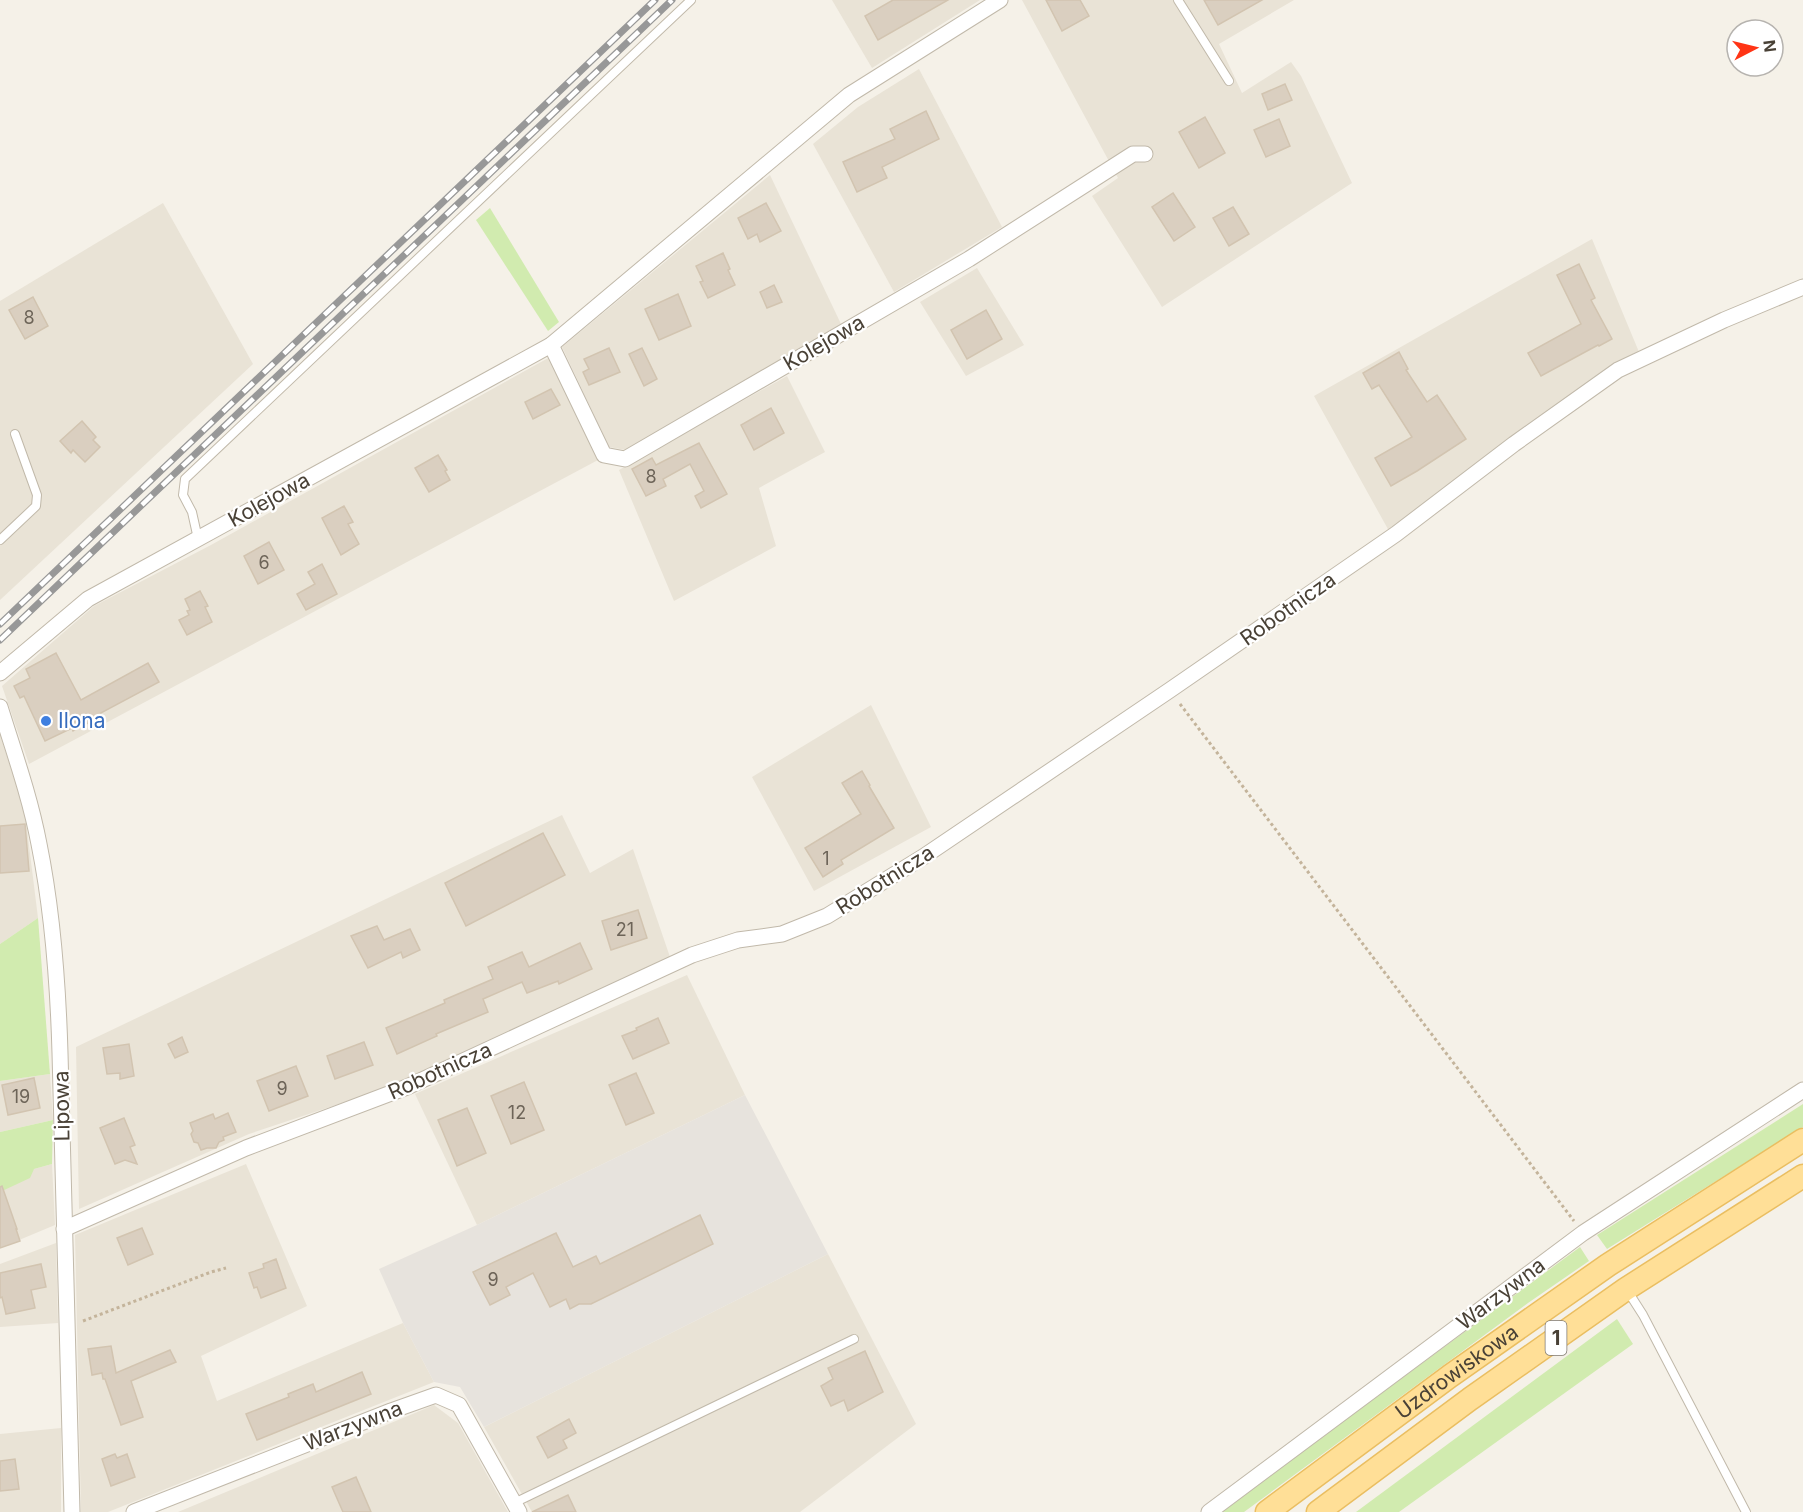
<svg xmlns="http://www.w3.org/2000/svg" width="1803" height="1512" font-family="Inter,sans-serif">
<rect width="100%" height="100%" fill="#f5f1e8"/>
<g fill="#e9e3d6">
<path d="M832,0H980L872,68Z"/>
<path d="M1022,0H1294L1219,44L1242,93L1291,62L1301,76L1352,183L1162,307L1092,196L1118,178Z"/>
<path d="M919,69L1002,227L894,292L813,144L858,107Z"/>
<path d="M770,175L841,324L626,450L609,447L562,347Z"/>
<path d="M163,203L253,364L0,600V301Z"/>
<path d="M1592,239L1639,352L1602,374L1389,531L1314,396Z"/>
<path d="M977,268L1024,345L966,376L920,302Z"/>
<path d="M550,357L598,460L29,764L2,686L94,606L211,545Z"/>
<path d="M787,376L825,452L759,488L776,546L674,601L619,470Z"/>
<path d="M871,705L931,827L814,891L752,777Z"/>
<path d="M0,734L25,813L38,918L0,944Z"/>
<path d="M562,815L590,873L633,849L670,957L402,1083L249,1134L79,1209L76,1047Z"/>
<path d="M687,975L745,1095L477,1225L415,1094Z"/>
<path d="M50,1074L53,1120L0,1132V1081Z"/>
<path d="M52,1164L55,1225L0,1248V1192L34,1169Z"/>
<path d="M246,1164L307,1306L201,1356L217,1401L403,1323L434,1382L108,1512H81L75,1235Z"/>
<path d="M56,1243L58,1323L0,1327V1264Z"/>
<path d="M828,1254L916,1424L800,1512H532L484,1427Z"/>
<path d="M434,1405L458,1423L508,1512H178Z"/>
<path d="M61,1428V1512H0V1434Z"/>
</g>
<path fill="#e7e3dd" d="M745,1095L828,1254L484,1427L460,1387L434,1382L403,1323L379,1269L477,1225Z"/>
<g fill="#d1ebaf">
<path d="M490,208L559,322L548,331L476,220Z"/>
<path d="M38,918L50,1074L0,1081V944Z"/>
<path d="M1803,1104V1127L1607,1249L1597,1235Z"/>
<path d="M53,1120L52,1164L34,1169L30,1178L0,1192V1132Z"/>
<path d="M1580,1247L1589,1261L1528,1303L1244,1512H1220Z"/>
<path d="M1617,1319L1633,1344L1399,1512H1356Z"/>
</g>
<g fill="#dacfc0" stroke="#d2c4b0" stroke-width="1.5">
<path d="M893,0H948L878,40L865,16Z"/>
<path d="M1046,0H1080L1089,16L1062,31Z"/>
<path d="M1204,0H1262L1218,25Z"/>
<path d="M1285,84L1292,100L1268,110L1262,94Z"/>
<path d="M926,111L939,139L882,167L887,178L857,192L843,162L895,139L890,129Z"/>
<path d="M1205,117L1225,153L1199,168L1179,132Z"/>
<path d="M1279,119L1290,146L1266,157L1254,130Z"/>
<path d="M1173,193L1195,227L1174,241L1152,207Z"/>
<path d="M766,203L781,231L760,242L757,234L748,239L738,218Z"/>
<path d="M1233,207L1249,234L1229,246L1213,218Z"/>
<path d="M723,253L730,269L728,270L735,285L708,298L700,282L703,281L696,266Z"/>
<path d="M1579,264L1595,298L1591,300L1612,339L1599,346L1598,345L1541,376L1528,353L1581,324L1557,275Z"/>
<path d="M774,285L782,302L767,308L760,292Z"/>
<path d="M678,294L691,326L659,340L645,309Z"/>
<path d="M33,297L48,326L25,339L9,310Z"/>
<path d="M986,310L1002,339L967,359L951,330Z"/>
<path d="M609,348L620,372L589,385L583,372L589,369L584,359Z"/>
<path d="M642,348L657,379L644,386L629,354Z"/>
<path d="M1399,352L1408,369L1406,370L1427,402L1437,395L1466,439L1417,471L1391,486L1375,458L1412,437L1379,385L1372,389L1363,373Z"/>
<path d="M551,389L560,405L533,419L525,402Z"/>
<path d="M771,408L784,433L754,450L741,425Z"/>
<path d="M82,421L96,437L93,440L100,447L85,462L73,450L71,453L60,441Z"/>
<path d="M699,443L727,494L701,508L695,496L704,491L690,464L663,479L666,486L646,496L632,469L652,458L656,465Z"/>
<path d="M438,455L447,470L445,471L450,480L429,492L415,468Z"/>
<path d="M344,506L353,522L348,524L359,544L341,555L322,518Z"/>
<path d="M269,542L284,570L258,584L244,556Z"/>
<path d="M322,564L337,594L306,610L297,594L315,584L308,572Z"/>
<path d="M200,591L208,606L205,607L212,622L187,635L179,620L189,615L187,611L190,610L185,599Z"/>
<path d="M56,653L81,700L148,663L159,682L95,716L96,719L73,731L72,728L45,741L24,696L20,698L14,686L30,678L26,669Z"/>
<path d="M862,771L870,785L869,786L894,828L841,860L843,864L823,877L805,848L861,814L842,783Z"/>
<path d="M25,824L29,871L0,873V826Z"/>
<path d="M543,833L565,875L466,926L445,883Z"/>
<path d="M638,910L647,938L611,950L602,921Z"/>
<path d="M377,926L384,940L410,929L420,950L403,958L401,952L368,968L351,936Z"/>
<path d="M580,943L592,969L559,984L558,981L527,993L522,982L483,999L488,1012L436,1034L437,1036L397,1054L386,1028L445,1003L444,1000L493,979L488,967L522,952L529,967Z"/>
<path d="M658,1018L669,1043L633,1059L622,1036L637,1030L636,1028Z"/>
<path d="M182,1037L188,1052L175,1058L168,1044Z"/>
<path d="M364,1042L373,1065L335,1079L327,1056Z"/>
<path d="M129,1044L134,1076L120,1079V1073L107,1074L103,1048Z"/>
<path d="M296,1066L308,1096L269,1111L257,1081Z"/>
<path d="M636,1073L654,1113L626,1125L609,1085Z"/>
<path d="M34,1078L40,1108L8,1115L2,1085Z"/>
<path d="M524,1082L544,1130L511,1144L491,1096Z"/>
<path d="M467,1108L486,1153L457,1166L438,1120Z"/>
<path d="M228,1113L236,1132L223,1137L224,1140L219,1142L216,1148H207L201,1150L198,1143L194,1142L191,1134L193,1131L190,1123L213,1114L215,1119Z"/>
<path d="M124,1118L135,1145L130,1147L137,1164L125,1160L115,1164L100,1128Z"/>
<path d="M2,1186L17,1229H16L20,1241L0,1248V1187Z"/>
<path d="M700,1215L713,1244L591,1304H579L570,1309L566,1299L550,1307L533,1273L506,1287L510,1295L490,1305L473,1272L556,1233L573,1267L596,1256L600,1264Z"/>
<path d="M142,1228L153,1254L128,1265L117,1238Z"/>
<path d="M276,1259L286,1288L261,1298L257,1287L254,1288L249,1273L264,1268L263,1264Z"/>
<path d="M41,1264L46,1287L31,1290L35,1308L6,1314L2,1297L0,1298V1273Z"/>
<path d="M111,1346L116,1373L170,1350L176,1362L131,1381L143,1417L121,1425L105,1379H103L102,1373L92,1375L88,1349Z"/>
<path d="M865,1351L883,1392L848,1411L844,1400L831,1406L821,1386L833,1379L828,1368Z"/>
<path d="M362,1372L371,1394L257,1440L246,1414L289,1397L288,1394L313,1384L316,1392Z"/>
<path d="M569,1419L576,1433L563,1440L567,1448L548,1458L537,1437Z"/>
<path d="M115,1454L117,1458L127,1454L135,1477L111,1486L102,1459Z"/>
<path d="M15,1459L19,1489L0,1491V1461Z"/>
<path d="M356,1477L371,1512H343L332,1487Z"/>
<path d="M568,1495L576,1512H532Z"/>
</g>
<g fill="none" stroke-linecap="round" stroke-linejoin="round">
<g stroke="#c1b9aa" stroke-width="10">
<g id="lane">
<path d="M1178,0L1229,81"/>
<path d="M198,539L192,512L183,495L185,479L691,0"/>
<path d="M0,540L36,506L37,495L15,434"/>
<path d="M1627,1290L1643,1315L1746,1512"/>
<path d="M514,1503L854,1339"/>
</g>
</g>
<g stroke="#c1b9aa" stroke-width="17">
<g id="street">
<path d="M551,345L604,455L625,459L969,259L1133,154H1145"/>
<path d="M0,673L88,599L551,345L849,95L1000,0"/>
<path d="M0,707C14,752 30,797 39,844C53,913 58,983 60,1053L72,1512"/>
<path d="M64,1229L246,1148L407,1087L692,955L738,940L782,934L827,916L923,857L1170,690L1396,534L1514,444L1618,370L1724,320L1803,287"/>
<path d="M134,1512L391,1411L436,1395L459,1405L519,1512"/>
<path d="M1209,1512L1583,1233L1803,1090"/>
</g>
</g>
<g stroke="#eabe61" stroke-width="25">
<g id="primary">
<path id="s1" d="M1267,1512L1450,1376L1608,1265L1803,1140"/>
<path d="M1318,1512L1470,1399L1626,1289L1803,1176"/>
</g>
</g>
<g stroke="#c4b49b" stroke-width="3" stroke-dasharray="3 3" stroke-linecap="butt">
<path d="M1180,704L1574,1221"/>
<path d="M83,1321L211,1272L226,1268"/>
</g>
<use href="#lane" stroke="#fff" stroke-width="8"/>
<use href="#street" stroke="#fff" stroke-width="15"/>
<use href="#primary" stroke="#ffdf97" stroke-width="22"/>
<g stroke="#989898" stroke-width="7">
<g id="rail">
<path d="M0,624L655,0"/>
<path d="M0,640L672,0"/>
</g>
</g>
<use href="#rail" stroke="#fff" stroke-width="4.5" stroke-dasharray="14" stroke-linecap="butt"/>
</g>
<circle fill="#3f7fe0" stroke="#fff" stroke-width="2" cx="46" cy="721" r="6"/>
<g text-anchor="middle" stroke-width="4.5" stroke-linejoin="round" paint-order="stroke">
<g font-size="18" fill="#6d6458">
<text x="29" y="324">8</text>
<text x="651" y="483">8</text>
<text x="264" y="569">6</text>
<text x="826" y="865">1</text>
<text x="625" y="936">21</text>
<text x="282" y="1095">9</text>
<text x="21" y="1103">19</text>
<text x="517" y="1119">12</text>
<text x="493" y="1286">9</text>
</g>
<rect fill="#fff" stroke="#807a72" stroke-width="1.5" x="1545.5" y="1321" width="21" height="34" rx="4.5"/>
<g font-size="20" font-weight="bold" fill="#494136">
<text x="1556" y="1345">1</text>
</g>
<g font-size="21" fill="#494136" stroke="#fff">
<text transform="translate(824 343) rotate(-30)" y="7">Kolejowa</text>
<text transform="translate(269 500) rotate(-29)" y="7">Kolejowa</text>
<text transform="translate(1288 609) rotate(-35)" y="7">Robotnicza</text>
<text transform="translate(885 880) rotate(-32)" y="7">Robotnicza</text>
<text transform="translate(440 1071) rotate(-24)" y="7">Robotnicza</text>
<text transform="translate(62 1106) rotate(-91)" y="7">Lipowa</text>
<text transform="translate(1501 1294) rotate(-37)" y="7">Warzywna</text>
<text dy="7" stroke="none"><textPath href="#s1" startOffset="236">Uzdrowiskowa</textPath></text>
<text transform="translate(353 1426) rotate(-21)" y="7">Warzywna</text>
</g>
<g font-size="21" fill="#366cbe" stroke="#fff" text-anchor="start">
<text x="58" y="728">Ilona</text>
</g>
</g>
<g transform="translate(1755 48) rotate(83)"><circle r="28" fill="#ffffff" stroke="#b6b3af" stroke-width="1.5"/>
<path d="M0-4.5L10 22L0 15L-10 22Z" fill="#ff3415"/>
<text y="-9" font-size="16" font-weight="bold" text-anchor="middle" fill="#494136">N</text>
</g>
</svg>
